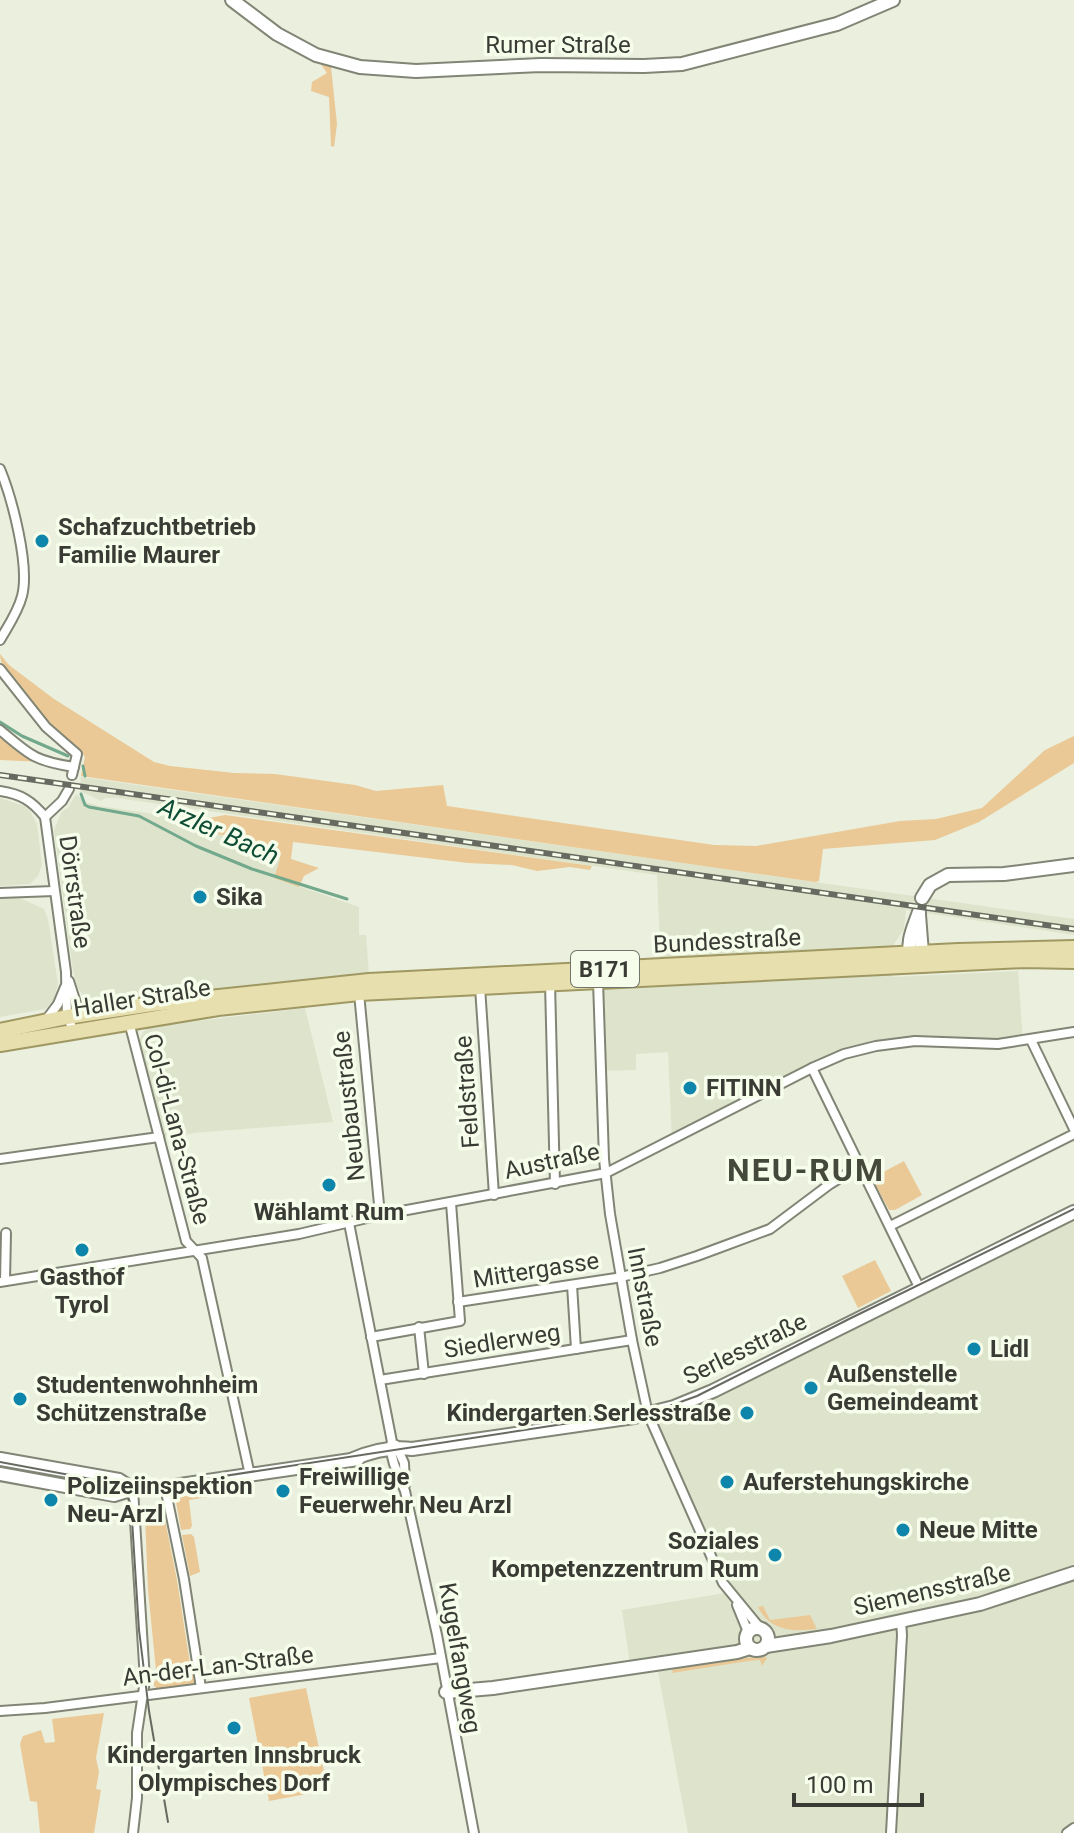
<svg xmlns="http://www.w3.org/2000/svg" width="1074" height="1833" font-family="Roboto,sans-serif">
<rect width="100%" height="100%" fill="#eaefde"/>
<g fill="#dde4cb">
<path d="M81,777L1074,919V935L906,910L904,929L894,944L893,977L1018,971L1023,1041H915L844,1054L672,1140L668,1052L636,1054V1070L601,1071L598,975L661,971L657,875L117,798H105L101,801L80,791Z"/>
<path d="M76,794L85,802L99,806L148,813L208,826L207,831L241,840L255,851L281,859L275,878L359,907V935H366L369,974L130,998L120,997L95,1000L84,997L78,988L73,971L54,830L62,811L68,808Z"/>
<path d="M0,798L24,806L30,811L37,824L42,865L38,876L30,884L0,886Z"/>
<path d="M0,893H9L44,909L48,919L58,984L53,1001L45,1009L0,1017Z"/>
<path d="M305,1008L333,1122L194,1133L164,1139L139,1042L143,1032L148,1028L197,1021Z"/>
<path d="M1074,1203V1833H688L656,1661L630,1664L622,1610L725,1593L648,1414L703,1391Z"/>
</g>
<g fill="#eac996">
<path d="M320,63L331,67L337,124L334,147L331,146L329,97L311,91L312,82L327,73Z"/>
<path d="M0,654L9,665L54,699L154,762L170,766L234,773L275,774L355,785L376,791L443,785L447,806L714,845L756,846L900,821L936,819L982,808L1045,750L1074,736V763L979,822L935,840L823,849L819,881L815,882L81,776L85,757L81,751C60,734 0,682 0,654Z"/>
<path d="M0,730L43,762L0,760Z"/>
<path d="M225,815L592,866L590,870L570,867L537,871L512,865L468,863L293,842L291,859L319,868L304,876L299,887L274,878L280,859L255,850L241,840L207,831L208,826L200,823L209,818Z"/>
<path d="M904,1161L922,1195L895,1210H889L872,1178Z"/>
<path d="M875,1260L891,1291L858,1308L842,1276Z"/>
<path d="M213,1492L214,1496L189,1500L192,1526L190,1529L181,1530L176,1502L180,1497Z"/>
<path d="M148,1507L163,1510L177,1580L190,1664L195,1665V1684L157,1689L152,1683L157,1680L148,1590L145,1516Z"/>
<path d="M191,1534L194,1537L200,1572L190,1576L182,1535Z"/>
<path d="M763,1606L770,1620L810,1615L817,1629C793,1632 770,1631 758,1607Z"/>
<path d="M765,1657L767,1658L762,1666L760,1660L748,1661L672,1673L673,1668L729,1659Z"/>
<path d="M306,1688L328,1790L269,1801L249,1698Z"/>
<path d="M104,1713L96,1758L99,1772L96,1789L101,1790L94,1833H40L37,1802L30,1801L20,1744L23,1736L41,1730L45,1743L55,1742L52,1719Z"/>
</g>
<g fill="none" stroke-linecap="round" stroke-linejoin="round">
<g stroke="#72a88c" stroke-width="3">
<path d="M0,722L22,736L68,756"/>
<path d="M83,766L85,776"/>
<path d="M81,794L85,805L89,807L139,816L196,846L252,869L347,899"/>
</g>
<g stroke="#808575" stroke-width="12">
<g id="street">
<path d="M0,469C12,498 30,566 22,596C18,612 8,626 0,640"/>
<path d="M0,669L46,727L77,754L72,775"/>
<path d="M0,730C30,755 34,761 74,767"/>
<path d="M0,791C21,794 32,801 45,817L66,972L67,1017L74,1031"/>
<path d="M45,817L62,801L69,789"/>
<path d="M0,893L54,891"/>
<path d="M69,981L76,1003V1018"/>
<path d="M598,981L604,1159L610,1214L632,1340L648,1414L723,1583L760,1628"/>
<path d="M550,983L555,1184"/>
<path d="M480,987L494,1195"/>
<path d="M359,993L380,1215"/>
<path d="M46,1020L58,1004L65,987"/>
<path d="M129,1022L186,1241L202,1258L250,1475"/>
<path d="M1031,1040L1074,1129"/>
<path d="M812,1068L919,1287"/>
<path d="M0,1159L159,1137"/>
<path d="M349,1223L392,1442L390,1448L394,1464L405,1491L437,1635L474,1833"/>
<path d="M890,1226L1074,1134"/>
<path d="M5,1281L6,1233"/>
<path d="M0,1282L299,1234L380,1215L606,1173L812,1068L844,1054L876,1046L915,1041L998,1044L1074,1032"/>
<path d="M572,1285L576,1349"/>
<path d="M458,1302L616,1278L660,1268L697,1256L770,1229L830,1184L860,1166"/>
<path d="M419,1327L424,1374"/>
<path d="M371,1337L460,1321L451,1203"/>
<path d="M380,1380L632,1340"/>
<path d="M396,1445L404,1463L405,1485"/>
<path d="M165,1487L184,1579L201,1688"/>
<path d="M133,1489L145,1680L137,1733V1798L133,1833"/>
<path d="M737,1605L748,1632"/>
<path d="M0,1711L45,1708L441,1658"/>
<path d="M891,1833L902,1635L901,1621"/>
<path d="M1067,1833L1074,1828"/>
</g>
</g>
<g stroke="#808575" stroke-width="16">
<g id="secondary">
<path d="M232,0L277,34L316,55L360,67L416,71L541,65L644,66L682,64L837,24L893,0"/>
<path d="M922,898L930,885L948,875L1004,874L1074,865"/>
<path d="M912,959C905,943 914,927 919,912"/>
<path d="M919,960L922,953L919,915"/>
<path d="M0,1459L119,1480L133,1489"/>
<path d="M353,1459C372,1451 391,1446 412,1449L634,1417L674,1407L713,1391L1074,1212"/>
<path d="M0,1474L114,1495L133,1489H153L358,1459"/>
<circle cx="757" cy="1639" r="11"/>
<path d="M766,1646L831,1636L980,1604L1074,1573"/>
<path d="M446,1692L493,1688L737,1652L750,1648"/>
</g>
</g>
<g stroke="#a09862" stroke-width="18">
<g id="primary">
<path d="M0,1031L67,1017L152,1004L369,981L958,951L1074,948"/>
<path d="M0,1044L218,1008L359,993L1024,960L1074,961"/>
</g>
</g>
<use href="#street" stroke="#fff" stroke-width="8"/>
<use href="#secondary" stroke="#fff" stroke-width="12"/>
<use href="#primary" stroke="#e8dfaf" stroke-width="14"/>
<g stroke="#676a60" stroke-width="2">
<path d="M0,1462L118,1484L159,1486L661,1409L697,1396L849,1319L1074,1209"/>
<path d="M114,1484L125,1492L131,1504L139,1630L149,1711L168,1822"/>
</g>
<g stroke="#676a60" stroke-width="6">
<path id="rail" d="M0,775L1074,929"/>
</g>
<use href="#rail" stroke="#f7fdeb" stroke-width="3" stroke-dasharray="9" stroke-linecap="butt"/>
</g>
<g fill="#0e85aa" stroke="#f7fdeb" stroke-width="3">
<circle cx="42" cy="541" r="8"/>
<circle cx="200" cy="897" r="8"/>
<circle cx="690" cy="1088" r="8"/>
<circle cx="329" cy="1185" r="8"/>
<circle cx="82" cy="1250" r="8"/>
<circle cx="974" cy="1349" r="8"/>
<circle cx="811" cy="1388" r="8"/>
<circle cx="20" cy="1399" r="8"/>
<circle cx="747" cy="1413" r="8"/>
<circle cx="727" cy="1482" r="8"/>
<circle cx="283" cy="1491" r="8"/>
<circle cx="51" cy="1500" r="8"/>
<circle cx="903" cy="1530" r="8"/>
<circle cx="775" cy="1555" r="8"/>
<circle cx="234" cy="1728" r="8"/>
</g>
<g text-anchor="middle" stroke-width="7" stroke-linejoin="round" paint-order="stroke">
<rect fill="#f7fdeb" stroke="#72756b" stroke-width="2" x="571" y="951" width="68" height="36" rx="6"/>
<g font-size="22" font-weight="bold" fill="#393b34">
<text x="605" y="977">B171</text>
</g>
<g font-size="24" fill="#393b34" stroke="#f7fdeb">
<text x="558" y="53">Rumer Straße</text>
<text transform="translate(75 892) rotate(82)" y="8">Dörrstraße</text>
<text transform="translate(727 941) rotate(-3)" y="8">Bundesstraße</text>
<text transform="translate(142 998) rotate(-9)" y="8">Haller Straße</text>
<text transform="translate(467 1092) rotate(-94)" y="8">Feldstraße</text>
<text transform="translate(349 1106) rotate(-96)" y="8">Neubaustraße</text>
<text transform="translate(177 1129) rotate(75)" y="8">Col-di-Lana-Straße</text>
<text transform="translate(552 1161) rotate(-12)" y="8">Austraße</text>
<text transform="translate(536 1270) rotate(-9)" y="8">Mittergasse</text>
<text transform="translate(645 1297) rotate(79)" y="8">Innstraße</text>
<text transform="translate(502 1341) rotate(-9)" y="8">Siedlerweg</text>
<text transform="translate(745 1349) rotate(-26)" y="8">Serlesstraße</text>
<text transform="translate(932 1590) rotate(-13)" y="8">Siemensstraße</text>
<text transform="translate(460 1658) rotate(80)" y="8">Kugelfangweg</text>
<text transform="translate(218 1666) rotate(-7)" y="8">An-der-Lan-Straße</text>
</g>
<g font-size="24" font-weight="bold" fill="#393b34" stroke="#f7fdeb" text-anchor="start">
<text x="58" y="535">Schafzuchtbetrieb<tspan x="58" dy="28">Familie Maurer</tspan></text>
<text x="216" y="905">Sika</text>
<text x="706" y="1096">FITINN</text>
<text x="329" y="1220" text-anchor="middle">Wählamt Rum</text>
<text x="82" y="1285" text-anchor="middle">Gasthof<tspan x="82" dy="28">Tyrol</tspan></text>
<text x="990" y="1357">Lidl</text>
<text x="827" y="1382">Außenstelle<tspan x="827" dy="28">Gemeindeamt</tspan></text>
<text x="36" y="1393">Studentenwohnheim<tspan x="36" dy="28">Schützenstraße</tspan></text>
<text x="731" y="1421" text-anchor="end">Kindergarten Serlesstraße</text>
<text x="299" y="1485">Freiwillige<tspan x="299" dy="28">Feuerwehr Neu Arzl</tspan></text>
<text x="743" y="1490">Auferstehungskirche</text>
<text x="67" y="1494">Polizeiinspektion<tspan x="67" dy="28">Neu-Arzl</tspan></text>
<text x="919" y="1538">Neue Mitte</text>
<text x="759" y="1549" text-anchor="end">Soziales<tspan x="759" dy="28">Kompetenzzentrum Rum</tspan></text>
<text x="234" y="1763" text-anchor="middle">Kindergarten Innsbruck<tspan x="234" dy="28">Olympisches Dorf</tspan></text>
</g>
<g font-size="26" font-style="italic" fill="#0e4d35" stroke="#f7fdeb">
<text transform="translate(219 831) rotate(24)" y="9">Arzler Bach</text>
</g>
<g font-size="32" font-weight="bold" letter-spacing="2" fill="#45493b" stroke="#f7fdeb">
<text x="806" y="1181">NEU-RUM</text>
</g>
</g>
<path d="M794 1793v12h128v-12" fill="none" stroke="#393b34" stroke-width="4"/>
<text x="806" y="1793" font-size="24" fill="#393b34" stroke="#f7fdeb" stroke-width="6" paint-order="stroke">100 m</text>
</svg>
